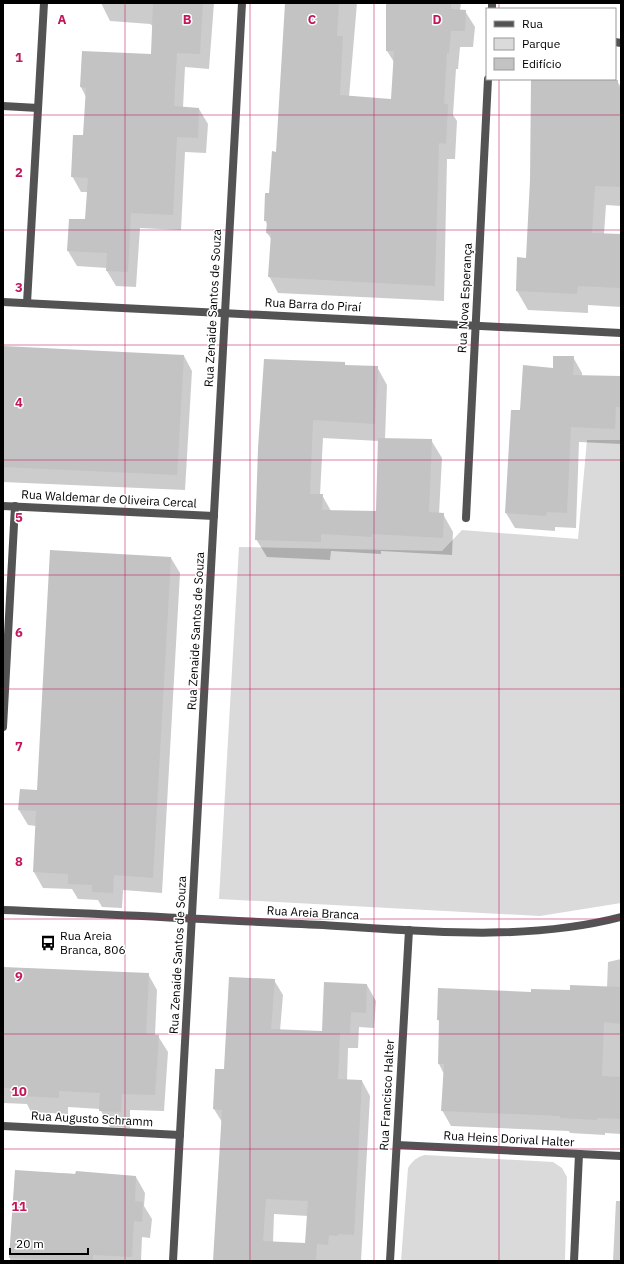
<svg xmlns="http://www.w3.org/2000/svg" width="624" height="1264" font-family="'IBM Plex Sans',sans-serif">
<rect width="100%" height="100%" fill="#fff"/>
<g fill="#dadada">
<path d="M587,440H621V903L540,916L219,899L239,547L442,551L462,530L578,539Z"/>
<path d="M425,1155L553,1162L562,1168L567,1177L565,1261H401L408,1168C413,1160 417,1157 425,1155Z"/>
</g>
<g fill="#0003" fill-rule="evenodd">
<path d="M101,3H214L209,69L185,67L183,108L199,109L208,124L206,153L185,152L181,230L140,228L136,287L116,286L107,271V268L77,266L68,251L86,221L88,192H81L72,176L84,136L86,97L81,87L152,55L153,26L150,24L110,21Z"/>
<path d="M286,3H357L349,97L392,100L394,62L387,51V3H461L460,10L465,11L475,27L473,47H460L458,69H456L453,115L457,121L455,159H447L444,301L278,293L269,276L272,240L267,233L268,226L265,220L277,153Z"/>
<path d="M532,79L617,81L621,87V206L606,205L604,234L621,235V307L588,305V313L528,310L517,291L527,259L531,180Z"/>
<path d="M3,347L184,356L192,371L185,490L3,482Z"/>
<path d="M573,357L582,373V376L621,379V444L579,442L576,528L555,527V531L515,528L506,513L521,411L554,369Z"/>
<path d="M344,363L346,366L377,367L387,385L385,439L431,440L442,458L439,514H443L453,532L452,555L381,551V554L331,551L330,560L267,557L256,539L259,448ZM323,438L379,441L377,512L331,511L322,495H320Z"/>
<path d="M171,558L180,573L162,893L123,890L122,908L102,907L98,900L78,899L72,889L43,888L34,872L36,826L28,825L19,810L38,791Z"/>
<path d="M621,959V1134L605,1133V1135L570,1133L569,1131L451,1126L442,1110L444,1074L439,1064L440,1024L438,1019L532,993L607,988L608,962Z"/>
<path d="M3,968L148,974L157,990L155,1036H158L168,1052L164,1111L130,1110V1128L110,1127L100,1109L68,1107V1114L31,1112L27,1104L3,1103Z"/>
<path d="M274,980L283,995L280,1031L323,1033L367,985L376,1001L374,1028L359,1027L358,1048H348L347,1080L362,1081L370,1096L361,1261H214L222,1122L214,1109L216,1070H225ZM274,1214L308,1216L306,1244L273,1243Z"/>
<path d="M16,1171L136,1177L145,1193L144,1206L152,1219L150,1238L142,1237L141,1261H10Z"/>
<path d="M616,1201H621V1261H613Z"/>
</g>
<g fill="#c3c3c3" fill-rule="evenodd">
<path d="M153,3H203L200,54L177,53L174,106L199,108L198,138L177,137L173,215L131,213L128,272L106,271L107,253L67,251L69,219H85L88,178L71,177L73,135H83L86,88L80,87L82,51L151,54Z"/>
<path d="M285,3H339L337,36H343L340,95L391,99L394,51H386V3H451V9L466,10L465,31H451L449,53H447L444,104H448L446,144L439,143L435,286L268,277L271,234L266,233L267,221H264L265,193H269L272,151L276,152Z"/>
<path d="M531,79L618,80V87H621V187L595,186L592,233L621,234V288L578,286L577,294L516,291L517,257L526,258L530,180Z"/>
<path d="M3,346L184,355L177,475L3,467Z"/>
<path d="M553,356H574L573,375L621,376L620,407H616L615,429L571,427L567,513L547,512L546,516L505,513L511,410H520L523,365L553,368Z"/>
<path d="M264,359L345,362V365L378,366L375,424L313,420L310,494H323L322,510L376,511L378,438L432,439L429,512L444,513L443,538L372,534V537L321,534V542L255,540L258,448Z"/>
<path d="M50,550L171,557L153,878L114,875L113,893L92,892V885L68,884V874L33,872L36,811L18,810L20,789L37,790Z"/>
<path d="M3,967L149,973L146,1034L159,1035L155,1095L122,1094L121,1112L99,1111L100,1093L59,1091V1098L21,1096V1089L3,1088Z"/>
<path d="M229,977L275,979L271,1029L322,1031L324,982L367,984L366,1013L351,1012L350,1033H340L338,1079L362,1080L354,1235L338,1234V1236L329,1235L328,1245L317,1244L316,1261H213L222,1110L213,1109L215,1069H224ZM266,1199L308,1201L305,1243L263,1241Z"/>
<path d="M570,985L621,987V1024L604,1022L602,1076L621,1077V1119L597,1118V1120L560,1118V1116L441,1111L444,1064H438L439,1020H437L438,988L531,992V989L570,990Z"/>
<path d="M15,1170L75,1174L76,1171L136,1176L135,1201L143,1202L142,1222L134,1221L132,1257L93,1255V1261L9,1258Z"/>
</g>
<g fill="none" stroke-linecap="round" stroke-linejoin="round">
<g stroke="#535353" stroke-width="8">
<path d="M492,9V3"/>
<path d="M615,42L621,43"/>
<path d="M3,106L38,108"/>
<path d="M3,302L621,333"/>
<path d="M27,303L44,3"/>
<path d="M3,506L214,516"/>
<path d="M466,518L488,79"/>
<path d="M3,727L15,506"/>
<path d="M3,1126L180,1135"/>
<path d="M397,1145L621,1156"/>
<path d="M173,1261L242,3"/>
<path d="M390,1261L409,930"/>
<path d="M574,1261L579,1154"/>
</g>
<path stroke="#535353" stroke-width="8" d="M3,910C110,914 217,920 323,925C421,931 525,942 621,917"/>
</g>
<path fill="none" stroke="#c2185b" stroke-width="1" stroke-opacity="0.55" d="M125,3V1261M250,3V1261M374,3V1261M499,3V9M499,79V1261M3,115H621M3,230H621M3,345H621M3,460H621M3,575H621M3,689H621M3,804H621M3,919H621M3,1034H621M3,1149H621"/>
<defs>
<g id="bus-bare" transform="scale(1.2)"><path d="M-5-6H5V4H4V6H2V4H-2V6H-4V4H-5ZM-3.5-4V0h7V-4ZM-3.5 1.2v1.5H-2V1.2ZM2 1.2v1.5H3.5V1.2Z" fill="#000" stroke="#fff" stroke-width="2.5" paint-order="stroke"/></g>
</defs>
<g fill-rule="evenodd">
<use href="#bus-bare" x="48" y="943"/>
</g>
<g text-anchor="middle" stroke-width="3" stroke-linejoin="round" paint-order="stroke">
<g font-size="12" fill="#000" stroke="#fff">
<text transform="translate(465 298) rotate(-87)" y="4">Rua Nova Esperança</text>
<text transform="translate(313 305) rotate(3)" y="4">Rua Barra do Piraí</text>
<text transform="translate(213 308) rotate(-87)" y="4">Rua Zenaide Santos de Souza</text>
<text transform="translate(109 499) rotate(3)" y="4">Rua Waldemar de Oliveira Cercal</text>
<text transform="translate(196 631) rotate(-87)" y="4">Rua Zenaide Santos de Souza</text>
<text transform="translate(313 913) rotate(3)" y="4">Rua Areia Branca</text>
<text transform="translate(178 955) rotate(-87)" y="4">Rua Zenaide Santos de Souza</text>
<text transform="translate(387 1095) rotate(-87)" y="4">Rua Francisco Halter</text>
<text transform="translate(92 1119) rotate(3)" y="4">Rua Augusto Schramm</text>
<text transform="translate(509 1139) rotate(3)" y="4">Rua Heins Dorival Halter</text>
</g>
<g font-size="12" fill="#000" stroke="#fff" text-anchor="start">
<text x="60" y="940">Rua Areia<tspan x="60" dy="14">Branca, 806</tspan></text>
</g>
</g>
<g font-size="13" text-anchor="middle" font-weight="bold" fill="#c2185b" stroke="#fff" stroke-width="3" stroke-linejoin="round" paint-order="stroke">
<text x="62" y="24">A</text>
<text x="187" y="24">B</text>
<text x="312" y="24">C</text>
<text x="437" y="24">D</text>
<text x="19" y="62">1</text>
<text x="19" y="177">2</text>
<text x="19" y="292">3</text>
<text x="19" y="407">4</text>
<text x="19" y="522">5</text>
<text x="19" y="637">6</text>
<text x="19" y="751">7</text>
<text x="19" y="866">8</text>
<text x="19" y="981">9</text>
<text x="19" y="1096">10</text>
<text x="19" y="1211">11</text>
</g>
<rect width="624" height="1264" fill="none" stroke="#000000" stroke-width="8"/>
<rect x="486" y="8" width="130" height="72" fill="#ffffff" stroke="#999999"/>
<rect x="494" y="21" width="20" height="6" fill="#535353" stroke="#999999"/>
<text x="522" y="28" font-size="12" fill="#000000">Rua</text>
<rect x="494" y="38" width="20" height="12" fill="#dadada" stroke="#999999"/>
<text x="522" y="48" font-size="12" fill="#000000">Parque</text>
<rect x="494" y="58" width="20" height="12" fill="#c3c3c3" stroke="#999999"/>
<text x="522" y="68" font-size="12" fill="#000000">Edifício</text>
<path d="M10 1248v6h78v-6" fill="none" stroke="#000000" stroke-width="2"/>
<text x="16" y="1248" font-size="12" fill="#000000" stroke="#ffffff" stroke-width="3" paint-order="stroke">20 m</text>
</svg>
